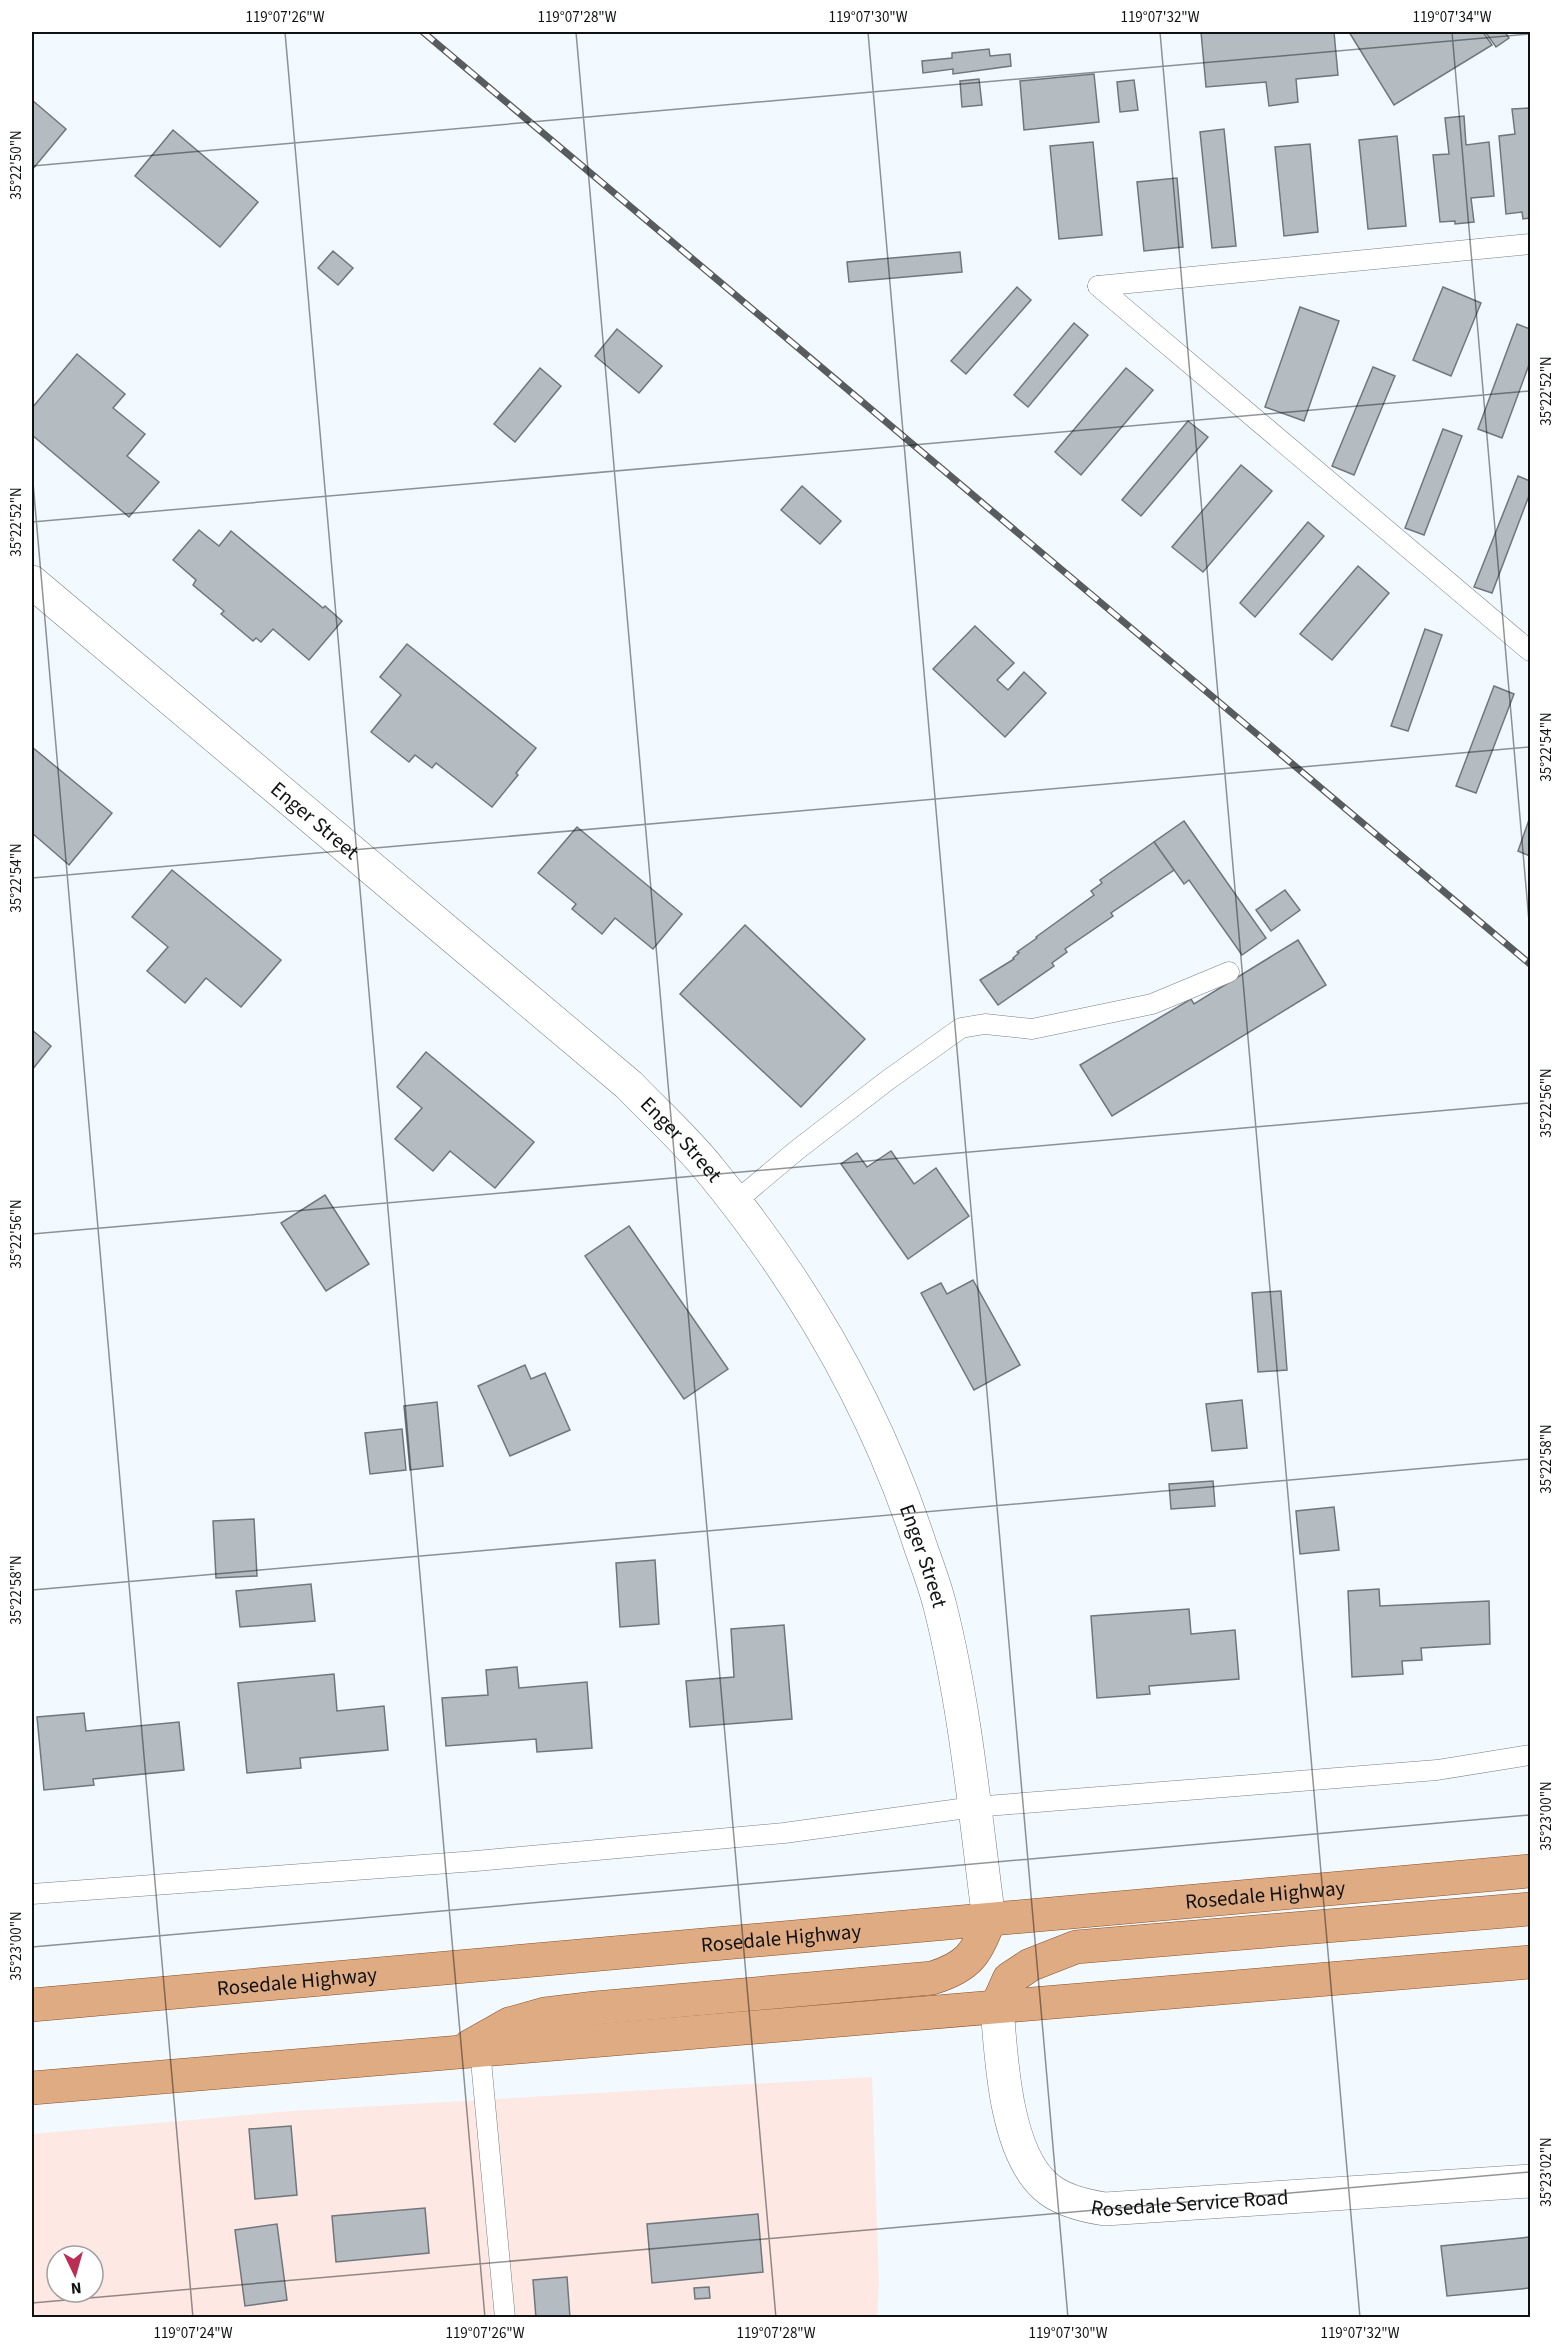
<svg xmlns="http://www.w3.org/2000/svg" width="1562" height="2349" font-family="'Source Sans 3',sans-serif">
<rect width="100%" height="100%" fill="#f2f9ff"/>
<path fill="#fee8e4" fill-rule="evenodd" d="M872,2077L879,2283L877,2317L32,2318V2134L292,2111ZM57,2256H93V2292H57Z"/>
<g fill="#b5bcc1" stroke="#71767c" stroke-width="1.5">
<path d="M1201,32H1334L1338,75L1296,79L1298,102L1269,106L1266,82L1206,87Z"/>
<path d="M1349,32H1483L1492,45L1394,105Z"/>
<path d="M1489,32H1505L1509,38L1496,47L1486,33Z"/>
<path d="M989,49L990,56L1010,54L1011,66L953,74V69L923,73L922,61L952,58V53Z"/>
<path d="M1094,74L1099,122L1024,130L1020,81Z"/>
<path d="M979,79L982,105L962,107L960,81Z"/>
<path d="M1134,80L1138,110L1120,112L1117,82Z"/>
<path d="M32,100L66,129L32,170Z"/>
<path d="M1530,108V218L1523,219L1522,212L1506,214L1499,136L1515,134L1512,109Z"/>
<path d="M1464,116L1466,145L1489,142L1494,196L1471,198L1474,222L1455,224V221L1440,222L1433,155L1449,154L1445,118Z"/>
<path d="M1224,129L1236,246L1212,248L1200,132Z"/>
<path d="M173,130L258,202L220,247L135,176Z"/>
<path d="M1397,136L1406,226L1368,229L1359,140Z"/>
<path d="M1093,142L1102,235L1059,239L1050,146Z"/>
<path d="M1310,144L1318,232L1284,236L1275,147Z"/>
<path d="M1177,178L1183,247L1144,251L1137,182Z"/>
<path d="M333,251L353,268L338,285L318,268Z"/>
<path d="M960,252L962,272L849,282L847,262Z"/>
<path d="M1017,287L1031,300L966,374L951,361Z"/>
<path d="M1443,287L1481,303L1451,376L1413,360Z"/>
<path d="M1300,307L1339,321L1304,421L1265,407Z"/>
<path d="M1074,323L1088,335L1028,407L1014,395Z"/>
<path d="M1517,324L1530,329V362L1502,438L1478,429Z"/>
<path d="M617,329L662,366L639,393L595,356Z"/>
<path d="M77,354L125,394L113,408L145,434L127,456L159,482L129,517L32,435V408Z"/>
<path d="M1373,367L1395,376L1354,475L1332,466Z"/>
<path d="M540,368L561,386L515,442L494,424Z"/>
<path d="M1126,368L1153,390L1081,475L1055,452Z"/>
<path d="M1188,421L1208,437L1141,516L1122,500Z"/>
<path d="M1443,429L1462,436L1424,535L1405,528Z"/>
<path d="M1241,465L1272,491L1203,572L1172,547Z"/>
<path d="M1518,476L1530,481V493L1492,593L1474,587Z"/>
<path d="M802,486L841,521L820,544L781,510Z"/>
<path d="M1308,522L1324,536L1255,617L1240,603Z"/>
<path d="M199,530L219,546L231,531L323,608L325,606L342,621L309,660L273,629L261,642L256,638L253,641L221,614L224,611L193,585L196,580L173,560Z"/>
<path d="M1358,566L1389,593L1332,660L1300,634Z"/>
<path d="M975,626L1014,663L997,680L1008,690L1024,672L1046,693L1005,737L933,669Z"/>
<path d="M1425,629L1442,635L1408,731L1391,726Z"/>
<path d="M407,644L536,748L516,773L518,775L492,807L436,763L432,768L415,755L409,762L371,732L401,695L380,677Z"/>
<path d="M1494,686L1514,694L1476,793L1456,786Z"/>
<path d="M32,747L112,813L69,865L32,833Z"/>
<path d="M1530,817V856L1518,851Z"/>
<path d="M1184,821L1266,938L1242,955L1189,880L1184,884L1154,842Z"/>
<path d="M577,827L682,914L653,949L615,918L602,934L572,909L576,904L538,873Z"/>
<path d="M1154,842L1174,870L1111,913L1113,916L1065,949L1067,952L1052,963L1054,966L998,1005L980,980L1014,959L1013,958L1019,953L1017,952L1037,938L1036,937L1094,895L1091,891L1102,883L1100,880Z"/>
<path d="M172,870L281,960L241,1007L206,978L185,1003L147,971L168,947L132,917Z"/>
<path d="M1285,890L1300,910L1271,931L1256,910Z"/>
<path d="M745,925L865,1039L801,1107L680,994Z"/>
<path d="M1298,940L1326,985L1112,1116L1080,1065L1191,999L1194,1004Z"/>
<path d="M32,1030L51,1046L32,1070Z"/>
<path d="M426,1052L534,1142L495,1188L450,1151L433,1171L395,1139L422,1108L397,1087Z"/>
<path d="M891,1151L914,1184L936,1168L969,1216L908,1259L841,1164L857,1153L867,1167Z"/>
<path d="M325,1195L369,1264L326,1291L281,1223Z"/>
<path d="M629,1226L728,1369L684,1399L585,1256Z"/>
<path d="M973,1280L1020,1365L974,1390L921,1293L941,1283L947,1294Z"/>
<path d="M1281,1291L1287,1370L1258,1372L1252,1293Z"/>
<path d="M525,1365L531,1379L545,1373L570,1430L510,1456L478,1386Z"/>
<path d="M1242,1400L1247,1448L1212,1451L1206,1404Z"/>
<path d="M437,1402L443,1466L410,1470L404,1406Z"/>
<path d="M402,1429L406,1470L370,1474L365,1433Z"/>
<path d="M1213,1481L1215,1506L1171,1509L1169,1484Z"/>
<path d="M1334,1507L1339,1550L1300,1554L1296,1511Z"/>
<path d="M254,1519L257,1576L216,1578L213,1521Z"/>
<path d="M655,1560L659,1624L620,1627L616,1563Z"/>
<path d="M311,1584L315,1621L240,1627L236,1591Z"/>
<path d="M1379,1589L1380,1606L1489,1601L1490,1644L1421,1648L1422,1660L1402,1661L1403,1674L1352,1677L1348,1591Z"/>
<path d="M1189,1609L1191,1634L1235,1630L1239,1679L1149,1686L1150,1694L1097,1698L1091,1616Z"/>
<path d="M784,1625L792,1719L690,1727L686,1681L734,1677L731,1629Z"/>
<path d="M517,1667L519,1688L587,1682L592,1748L537,1752L536,1739L446,1746L442,1698L488,1695L486,1670Z"/>
<path d="M334,1674L337,1711L384,1706L388,1750L300,1758L301,1768L247,1773L238,1683Z"/>
<path d="M84,1713L86,1731L179,1722L184,1770L93,1779L94,1785L44,1790L37,1717Z"/>
<path d="M291,2126L297,2195L255,2199L249,2129Z"/>
<path d="M425,2208L429,2253L336,2262L332,2216Z"/>
<path d="M758,2214L763,2272L652,2283L647,2224Z"/>
<path d="M277,2224L287,2300L245,2306L235,2230Z"/>
<path d="M1530,2237V2288L1447,2296L1441,2246Z"/>
<path d="M567,2277L570,2318H536L533,2280Z"/>
<path d="M709,2287L710,2298L695,2299L694,2288Z"/>
</g>
<g fill="none" stroke-linecap="round" stroke-linejoin="round">
<g stroke="#797f84" stroke-width="21">
<g id="lane">
<path d="M1098,286L1530,651"/>
<path d="M1098,286L1530,244"/>
<path d="M735,1202L797,1150L888,1080L961,1028L985,1024L1032,1029L1152,1004L1229,972"/>
<path d="M32,1894L476,1861L784,1833L974,1807L1437,1770L1530,1755"/>
<path d="M480,2050L505,2318"/>
</g>
</g>
<g stroke="#797f84" stroke-width="34">
<g id="street">
<path id="s1" d="M32,582L629,1085C656,1113 686,1140 710,1170C803,1283 876,1408 921,1548C928,1567 935,1586 940,1606C966,1709 975,1815 989,1920"/>
</g>
</g>
<g stroke="#797f84" stroke-width="34">
<g id="secondary">
<path id="s2" d="M997,2006C1001,2057 1005,2150 1045,2186C1060,2200 1085,2206 1105,2209L1530,2181"/>
</g>
</g>
<g stroke="#895126" stroke-width="34">
<g id="primary">
<path id="s3" d="M32,2005L1530,1871"/>
<path d="M997,2006L1009,1979L1030,1965L1076,1947L1530,1909"/>
<path d="M470,2046L509,2024L545,2014L595,2008L932,1978C968,1967 977,1954 989,1920"/>
<path d="M32,2088L1530,1962"/>
</g>
</g>
<use href="#lane" stroke="#fff" stroke-width="20"/>
<use href="#street" stroke="#fff" stroke-width="33"/>
<use href="#secondary" stroke="#fff" stroke-width="33"/>
<use href="#primary" stroke="#dfab83" stroke-width="33"/>
<g stroke="#585c5f" stroke-width="7">
<path id="rail" d="M423,32L1530,964"/>
</g>
<use href="#rail" stroke="#fff" stroke-width="4.5" stroke-dasharray="14" stroke-linecap="butt"/>
</g>
<path fill="none" stroke="#0f1113" stroke-width="1.5" stroke-opacity="0.45" d="M285,32L485,2318M576,32L776,2318M868,32L1068,2318M1160,32L1360,2318M1452,32L1530,933M32,166L1530,34M32,471L193,2318M32,522L1530,391M32,878L1530,747M32,1234L1530,1103M32,1590L1530,1459M32,1947L1530,1815M32,2303L1530,2172"/>
<g text-anchor="middle" stroke-width="4.5" stroke-linejoin="round" paint-order="stroke">
<g font-size="21" fill="#0f1113" stroke="#fff">
<text dy="7" stroke="none"><textPath href="#s1" startOffset="370">Enger Street</textPath></text>
<text dy="7" stroke="none"><textPath href="#s1" startOffset="856">Enger Street</textPath></text>
<text dy="7" stroke="none"><textPath href="#s1" startOffset="1342">Enger Street</textPath></text>
<text dy="7" stroke="none"><textPath href="#s3" startOffset="1238">Rosedale Highway</textPath></text>
<text dy="7" stroke="none"><textPath href="#s3" startOffset="752">Rosedale Highway</textPath></text>
<text dy="7" stroke="none"><textPath href="#s3" startOffset="266">Rosedale Highway</textPath></text>
<text dy="7" stroke="none"><textPath href="#s2" startOffset="340">Rosedale Service Road</textPath></text>
</g>
</g>
<rect width="1562" height="2349" fill="none" stroke="#ffffff" stroke-width="66"/>
<g transform="translate(75 2274) rotate(175)"><circle r="28" fill="#ffffff" stroke="#9fa0a1" stroke-width="1.5"/>
<path d="M0-4.5L10 22L0 15L-10 22Z" fill="#bc2d54"/>
<text y="-9" font-size="16" font-weight="bold" text-anchor="middle" fill="#0f1113">N</text>
</g>
<rect x="33" y="33" width="1496" height="2283" fill="none" stroke="#0f1113" stroke-width="2"/>
<g font-size="15" text-anchor="middle" fill="#0f1113">
<text x="285" y="22">119°07'26"W</text>
<text x="577" y="22">119°07'28"W</text>
<text x="868" y="22">119°07'30"W</text>
<text x="1160" y="22">119°07'32"W</text>
<text x="1452" y="22">119°07'34"W</text>
<text transform="translate(16 165) rotate(-90)" y="5">35°22'50"N</text>
<text transform="translate(1546 391) rotate(-90)" y="5">35°22'52"N</text>
<text transform="translate(16 522) rotate(-90)" y="5">35°22'52"N</text>
<text transform="translate(1546 747) rotate(-90)" y="5">35°22'54"N</text>
<text transform="translate(16 878) rotate(-90)" y="5">35°22'54"N</text>
<text transform="translate(1546 1103) rotate(-90)" y="5">35°22'56"N</text>
<text transform="translate(16 1234) rotate(-90)" y="5">35°22'56"N</text>
<text transform="translate(1546 1459) rotate(-90)" y="5">35°22'58"N</text>
<text transform="translate(16 1590) rotate(-90)" y="5">35°22'58"N</text>
<text transform="translate(1546 1816) rotate(-90)" y="5">35°23'00"N</text>
<text transform="translate(16 1946) rotate(-90)" y="5">35°23'00"N</text>
<text transform="translate(1546 2172) rotate(-90)" y="5">35°23'02"N</text>
<text x="193" y="2338">119°07'24"W</text>
<text x="485" y="2338">119°07'26"W</text>
<text x="776" y="2338">119°07'28"W</text>
<text x="1068" y="2338">119°07'30"W</text>
<text x="1360" y="2338">119°07'32"W</text>
</g>
</svg>
